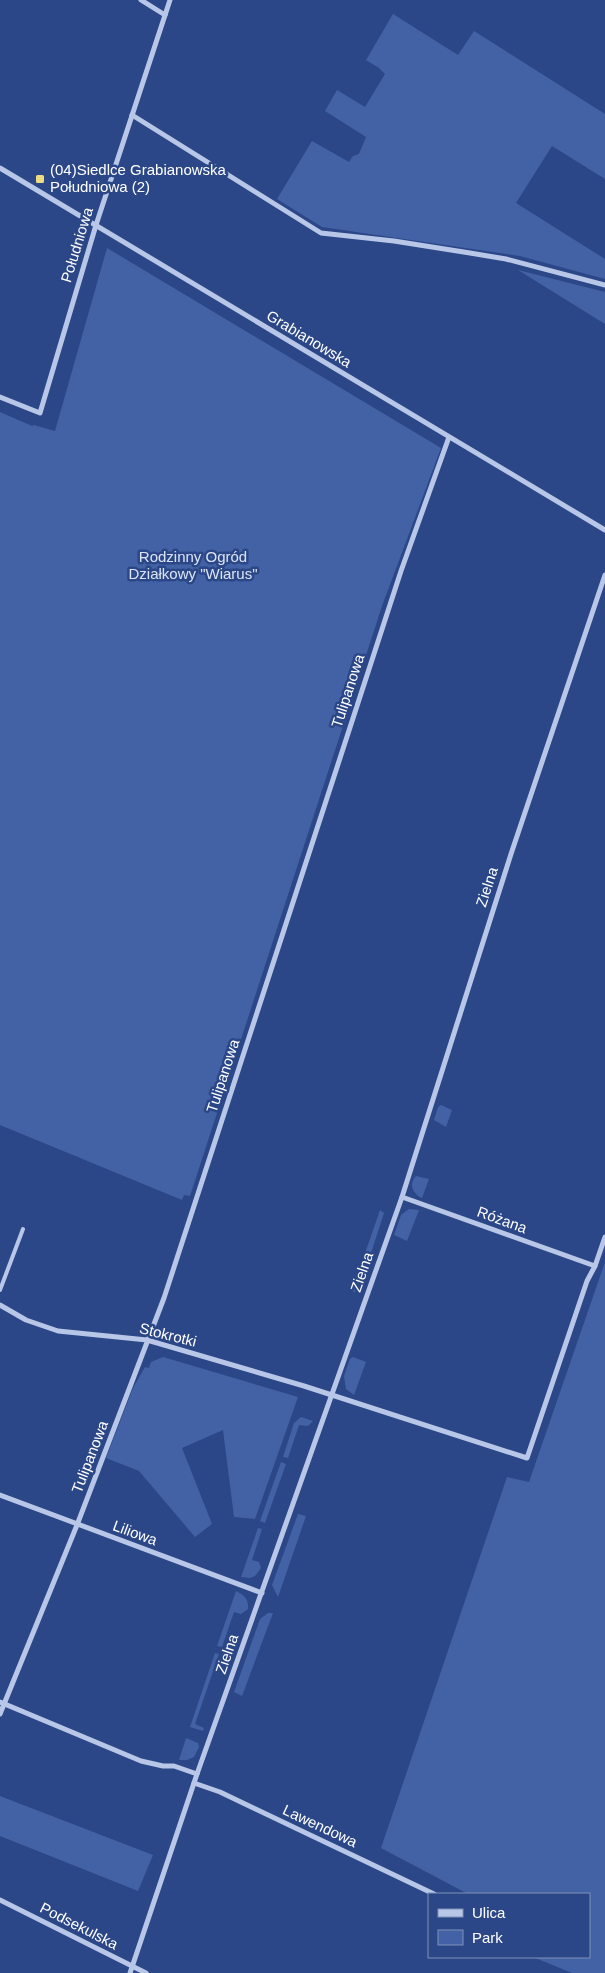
<svg xmlns="http://www.w3.org/2000/svg" width="605" height="1973" font-family="Helvetica,sans-serif">
<rect width="100%" height="100%" fill="#2b4787"/>
<g fill="#4362a5">
<path d="M393,14L458,55L474,31L605,114V179L552,146L516,203L605,259V279L520,256L322,227L277,199L312,141L349,162L353,156L359,154L366,137L325,111L337,90L365,107L385,74L379,68L366,60Z"/>
<path d="M107,248L441,448L382,606L190,1196L184,1195L182,1200L0,1125V412L32,426L34,425L55,431Z"/>
<path d="M518,270L605,292V324Z"/>
<path d="M441,1105L452,1110L446,1127L434,1120L438,1107Z"/>
<path d="M416,1176L429,1179L422,1198C413,1194 408,1184 416,1176Z"/>
<path d="M409,1209L419,1210L407,1241L394,1235L401,1215Z"/>
<path d="M380,1210L384,1213L359,1290L354,1292L352,1291Z"/>
<path d="M605,1262V1973H572L533,1957H589V1894H468L381,1848L507,1477L529,1482Z"/>
<path d="M163,1357L298,1397L255,1519L234,1517L223,1430L182,1448L212,1524L195,1537L139,1471L106,1458L133,1388L145,1367L149,1368L151,1362Z"/>
<path d="M353,1357L366,1362L354,1395L346,1389L344,1376L350,1359Z"/>
<path d="M301,1417L313,1421L308,1426L299,1425L288,1458L283,1457L294,1423Z"/>
<path d="M281,1462L286,1464L265,1523L260,1521Z"/>
<path d="M298,1514L306,1516L278,1597L272,1585Z"/>
<path d="M258,1528L262,1529L252,1560L259,1562L261,1568L255,1576L250,1578L241,1577Z"/>
<path d="M236,1591C244,1595 249,1599 248,1609L241,1614L234,1612L222,1647L217,1646Z"/>
<path d="M268,1613H273L242,1696L234,1692L260,1619Z"/>
<path d="M215,1653L219,1654L195,1724L204,1728L203,1731L190,1727Z"/>
<path d="M186,1738L198,1743L199,1747L194,1757L187,1760H179Z"/>
<path d="M0,1796L153,1855L138,1891L0,1836Z"/>
</g>
<g fill="none" stroke-linecap="round" stroke-linejoin="round">
<path stroke="#b8c7e8" stroke-width="4" d="M0,1290L23,1229"/>
<g stroke="#b8c7e8" stroke-width="5">
<path d="M141,0L165,15"/>
<path d="M132,115L321,233L394,241L470,253L506,259L605,285"/>
<path d="M0,168L605,530"/>
<path d="M0,397L40,413L96,225L170,0"/>
<path d="M402,1197L595,1266"/>
<path d="M0,1305L26,1320L58,1331L147,1340L304,1386L527,1458L587,1281L595,1266L605,1237"/>
<path d="M0,1495L262,1593"/>
<path d="M0,1702L141,1761L163,1766H174L197,1774"/>
<path d="M0,1714L77,1525L164,1298L401,571L449,437"/>
<path d="M194,1783L220,1792L434,1894"/>
<path d="M0,1900L146,1973"/>
<path d="M130,1973L197,1774L402,1197L511,854L605,575"/>
</g>
</g>
<rect fill="#eddd80" stroke="#2b4787" stroke-width="2" x="35" y="174" width="10" height="10" rx="2.5"/>
<g text-anchor="middle" stroke-width="5" stroke-linejoin="round" paint-order="stroke">
<g font-size="15" fill="#fff" stroke="#2b4787" text-anchor="start">
<text x="50" y="175">(04)Siedlce Grabianowska<tspan x="50" dy="17">Południowa (2)</tspan></text>
</g>
<g font-size="15" fill="#fff" stroke="#2b4787">
<text transform="translate(77 245) rotate(-73)" y="5">Południowa</text>
<text transform="translate(309 339) rotate(31)" y="5">Grabianowska</text>
<text transform="translate(348 691) rotate(-72)" y="5">Tulipanowa</text>
<text transform="translate(487 887) rotate(-72)" y="5">Zielna</text>
<text transform="translate(223 1076) rotate(-72)" y="5">Tulipanowa</text>
<text transform="translate(502 1220) rotate(20)" y="5">Różana</text>
<text transform="translate(362 1272) rotate(-71)" y="5">Zielna</text>
<text transform="translate(168 1335) rotate(14)" y="5">Stokrotki</text>
<text transform="translate(90 1457) rotate(-69)" y="5">Tulipanowa</text>
<text transform="translate(135 1533) rotate(20)" y="5">Liliowa</text>
<text transform="translate(227 1654) rotate(-71)" y="5">Zielna</text>
<text transform="translate(320 1826) rotate(25)" y="5">Lawendowa</text>
<text transform="translate(79 1926) rotate(27)" y="5">Podsekulska</text>
</g>
<g font-size="15" fill="#dbe4f6" stroke="#2b4787">
<text x="193" y="562">Rodzinny Ogród<tspan x="193" dy="17">Działkowy "Wiarus"</tspan></text>
</g>
</g>
<rect x="428" y="1893" width="162" height="65" fill="#2b4787" stroke="#8091b7"/>
<rect x="438" y="1909" width="25" height="8" fill="#b8c7e8" stroke="#8091b7"/>
<text x="472" y="1918" font-size="15" fill="#ffffff">Ulica</text>
<rect x="438" y="1930" width="25" height="15" fill="#4362a5" stroke="#8091b7"/>
<text x="472" y="1943" font-size="15" fill="#ffffff">Park</text>
</svg>
